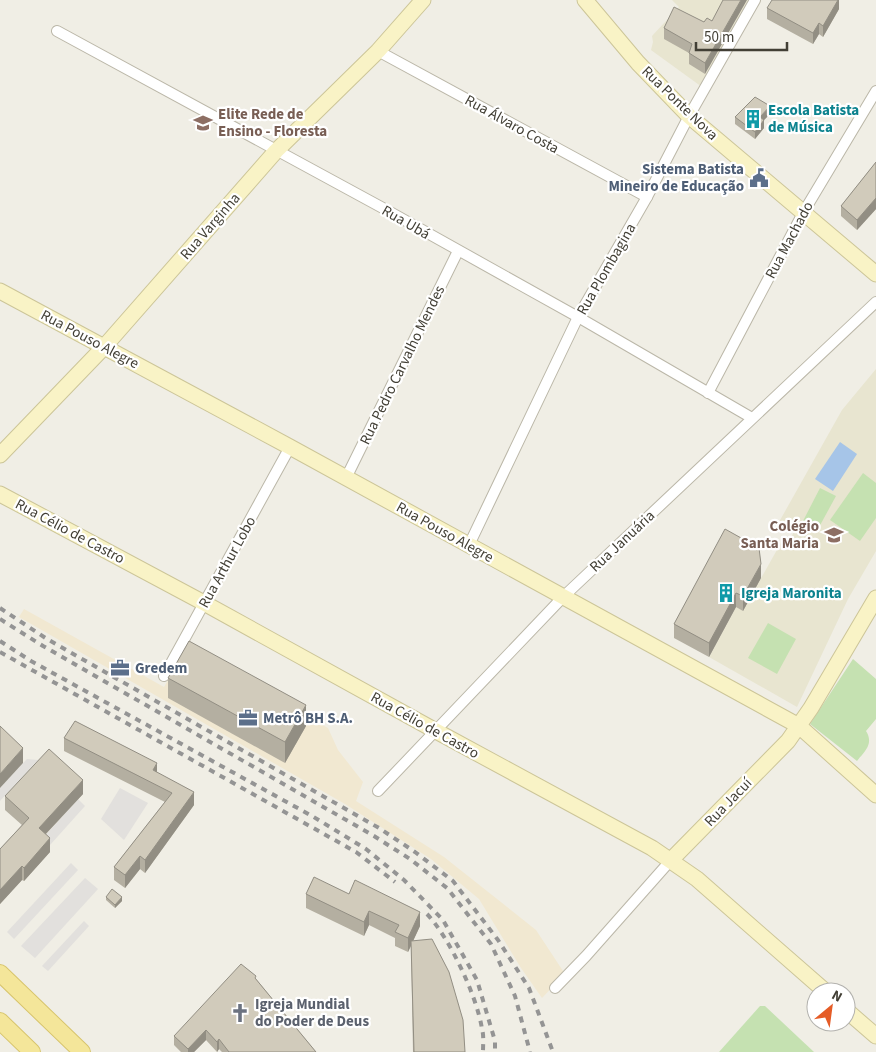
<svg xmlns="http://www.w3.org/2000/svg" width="876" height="1052" font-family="'Source Sans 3',sans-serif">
<rect width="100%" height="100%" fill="#f0eee5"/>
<path fill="#f1e8d1" d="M24,609L164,687L186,650L328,728L338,750L363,782L356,801L444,857L536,930L565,974L542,998L521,968L479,899L431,859L345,804L19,617Z"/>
<g fill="#e8e5d0">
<path d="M672,0H751L702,87L651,50L653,42L652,36L679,7Z"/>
<path d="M876,369V551L848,599L797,707L709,657L736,607L743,610L782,541L788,543L795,530L779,522L842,410Z"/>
</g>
<g fill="#c5e1b1">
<path d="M863,473L876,483V518L860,541L830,520Z"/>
<path d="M820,488L836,496L818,529L803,521Z"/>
<path d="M768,623L796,639L777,674L748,658Z"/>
<path d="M853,659L876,679V719L866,731C874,744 865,751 857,761L810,724Z"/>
<path d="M760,1006H765L814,1052H719Z"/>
</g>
<g fill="#e2e0dd">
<path d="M27,759L38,760L0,801V788Z"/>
<path d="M120,788L148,803L124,840L101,819Z"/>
<path d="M78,799L85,806L50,845L43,838Z"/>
<path d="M71,863L78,870L14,939L7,932Z"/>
<path d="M85,878L98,889L35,958L21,946Z"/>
<path d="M84,921L89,926L48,971L42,966Z"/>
</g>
<path fill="#a6c5e8" d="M840,442L857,454L833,491L815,479Z"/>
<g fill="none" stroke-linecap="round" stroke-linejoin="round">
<g stroke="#bbb7a8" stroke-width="12">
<g id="street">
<path d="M57,31L381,207L578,317L752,418"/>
<path d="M378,51L647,197"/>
<path d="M708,393L803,213L876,91"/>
<path d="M346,478L458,251"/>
<path d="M469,545L578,317L647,197L689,116L755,0"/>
<path d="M164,676L290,447"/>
<path d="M378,791L563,597L876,302"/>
<path d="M555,988L586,956L671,860"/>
</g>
</g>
<g stroke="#ccc598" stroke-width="17">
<g id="secondary">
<path d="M585,0L638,63L689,116L876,274"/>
<path d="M0,291L290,447L799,726L876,795"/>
<path d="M0,455L104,347L276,151L378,51L423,0"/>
<path d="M0,494L204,603L436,731L652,848L697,879L826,992"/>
<path d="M671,860L788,741L811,708L876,598"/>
<path d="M846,1010L876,1036"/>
</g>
</g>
<g stroke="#d7c46c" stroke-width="18">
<g id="primary">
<path d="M0,973L82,1052"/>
<path d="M0,1021L32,1052"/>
</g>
</g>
<use href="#street" stroke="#fff" stroke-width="10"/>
<use href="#secondary" stroke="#f9f3c6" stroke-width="15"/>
<use href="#primary" stroke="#f4e69a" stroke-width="16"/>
<g stroke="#949494" stroke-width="4" stroke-dasharray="6 6" stroke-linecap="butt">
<path d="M0,608L47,639L379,828L415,852L453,881L498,940L529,988L553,1052"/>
<path d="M0,619L43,646L374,836L410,859L447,888L491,944L515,996L530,1052"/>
<path d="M0,641L31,661L312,816L366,849L404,880L443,920L477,980L495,1041V1052"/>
<path d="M0,652L356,852L395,882"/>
<path d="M427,914C449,937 477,996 482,1029C484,1036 483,1044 483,1052"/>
</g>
</g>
<g fill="#b4afa1">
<path d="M839,0V9L823,37L819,34L813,44L767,19V8Z"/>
<path d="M707,18L705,74L689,64V53L664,39V28L704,22Z"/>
<path d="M770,114L764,120V128L755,139L735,124V117Z"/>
<path d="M876,162V209L857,230L841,216V206Z"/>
<path d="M761,578L743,611L736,607L709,657L674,638V624Z"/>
<path d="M168,678L306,726L285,763L168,698Z"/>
<path d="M64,738L157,772L194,805L145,873L140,869L125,888L114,880V867L165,802L64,751Z"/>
<path d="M83,794L46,834L50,852L24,881L22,880L0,904V849L22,825L5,810V796Z"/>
<path d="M306,894H349L420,926L413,941L465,1052H413L411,946L408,952L395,946V938L369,925L364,936L306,908Z"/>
<path d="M106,897L122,901L115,908L106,900Z"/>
<path d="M256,979L316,1052H222L219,1049L217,1052L206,1040L194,1052H181L174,1045V1036Z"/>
</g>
<g fill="#928e83">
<path d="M741,0H747L705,74V63Z"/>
<path d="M838,0H839V9L823,37V26Z"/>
<path d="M819,23V34L813,44V33Z"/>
<path d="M770,106V114L760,124V117Z"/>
<path d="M764,120V128L755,139V132Z"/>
<path d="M876,198V209L857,230V220Z"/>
<path d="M761,564V578L743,611V596Z"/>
<path d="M736,593V607L709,657V643Z"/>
<path d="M306,705V726L285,763V742Z"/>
<path d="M23,748V763L0,788V774Z"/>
<path d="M157,763V775L153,770Z"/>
<path d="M83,780V794L39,841V828Z"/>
<path d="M194,792V805L145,873V860Z"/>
<path d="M50,838V852L24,881V868Z"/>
<path d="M140,856V869L125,888V875Z"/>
<path d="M22,866V880L0,904V890Z"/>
<path d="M122,897V901L115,908V905Z"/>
<path d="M369,911V925L364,936V922Z"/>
<path d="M420,912V926L408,952V938Z"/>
<path d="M206,1030V1040L194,1052H188V1049Z"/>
<path d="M219,1039V1049L217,1052V1042Z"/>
</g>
<g fill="#d1cbbb" stroke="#928e83">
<path d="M723,0H741L705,63L689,53L692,44L664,28L674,7L704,22L707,18L712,21Z"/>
<path d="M772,0H838L823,26L819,23L813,33L767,8Z"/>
<path d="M755,97L770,106L760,117L764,120L755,132L735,117Z"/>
<path d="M876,162V198L857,220L841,206Z"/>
<path d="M725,529L759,548L761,564L743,596L736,593L709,643L674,624Z"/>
<path d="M189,641L306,705L285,742L168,678Z"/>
<path d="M75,721L157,763L153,770L194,792L145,860L140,856L125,875L114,867L172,793L64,738Z"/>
<path d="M0,726L23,748L0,774Z"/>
<path d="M49,749L83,780L39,828L50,838L24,868L22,866L0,890V849L29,818L5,796Z"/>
<path d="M314,877L349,894L355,880L420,912L408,938L395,932L399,925L369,911L364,922L306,894Z"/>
<path d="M112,889L122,897L115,905L106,897Z"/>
<path d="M432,939L449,972L463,1020L465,1052H414L411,941Z"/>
<path d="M241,964L256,976L255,978L316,1052H229L219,1039L217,1042L206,1030L188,1049L174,1036Z"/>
</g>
<defs>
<g id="building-bare" transform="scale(1.5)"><path d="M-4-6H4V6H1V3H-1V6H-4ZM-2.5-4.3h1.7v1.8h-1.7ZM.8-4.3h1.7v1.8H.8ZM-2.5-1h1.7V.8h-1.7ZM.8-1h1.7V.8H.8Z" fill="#0f9aa8" stroke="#fff" stroke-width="2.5" paint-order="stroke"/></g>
<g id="school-bare" transform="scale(1.5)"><path d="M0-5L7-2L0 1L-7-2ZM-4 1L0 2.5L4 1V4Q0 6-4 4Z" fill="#8d6e63" stroke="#fff" stroke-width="2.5" paint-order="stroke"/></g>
<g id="civic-bare" transform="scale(1.5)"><path d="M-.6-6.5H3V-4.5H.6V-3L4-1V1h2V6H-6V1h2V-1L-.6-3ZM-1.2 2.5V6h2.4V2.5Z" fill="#5c6f8a" stroke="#fff" stroke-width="2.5" paint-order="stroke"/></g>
<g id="office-bare" transform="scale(1.5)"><path d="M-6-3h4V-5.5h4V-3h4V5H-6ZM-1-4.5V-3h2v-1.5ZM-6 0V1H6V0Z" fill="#5c6f8a" stroke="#fff" stroke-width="2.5" paint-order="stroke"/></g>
<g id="church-bare" transform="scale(1.5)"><path d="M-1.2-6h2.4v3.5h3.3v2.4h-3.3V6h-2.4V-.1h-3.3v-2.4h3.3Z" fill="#6b7280" stroke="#fff" stroke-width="2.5" paint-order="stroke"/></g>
</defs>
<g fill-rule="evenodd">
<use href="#building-bare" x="753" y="119"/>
<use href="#school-bare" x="203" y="123"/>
<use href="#civic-bare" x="759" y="178"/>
<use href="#school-bare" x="834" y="535"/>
<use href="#building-bare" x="726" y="593"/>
<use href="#office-bare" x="120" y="668"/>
<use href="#office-bare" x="248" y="718"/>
<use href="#church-bare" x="240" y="1013"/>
</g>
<g text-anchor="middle" stroke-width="4.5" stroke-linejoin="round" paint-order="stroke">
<g font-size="15" fill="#423f35" stroke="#fff">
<text transform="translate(680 103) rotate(44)" y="5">Rua Ponte Nova</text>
<text transform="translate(512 124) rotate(29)" y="5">Rua Álvaro Costa</text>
<text transform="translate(406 222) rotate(30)" y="5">Rua Ubá</text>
<text transform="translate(210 226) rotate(-49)" y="5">Rua Varginha</text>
<text transform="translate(789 240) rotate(-62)" y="5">Rua Machado</text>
<text transform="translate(606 269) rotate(-60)" y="5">Rua Plombagina</text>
<text transform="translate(90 339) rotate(28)" y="5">Rua Pouso Alegre</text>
<text transform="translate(402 365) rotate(-64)" y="5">Rua Pedro Carvalho Mendes</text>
<text transform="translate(70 531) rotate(28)" y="5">Rua Célio de Castro</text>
<text transform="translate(445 532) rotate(29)" y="5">Rua Pouso Alegre</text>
<text transform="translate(622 541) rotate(-43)" y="5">Rua Januária</text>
<text transform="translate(227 562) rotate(-61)" y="5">Rua Arthur Lobo</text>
<text transform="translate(425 725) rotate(29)" y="5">Rua Célio de Castro</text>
<text transform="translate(728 802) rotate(-46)" y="5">Rua Jacuí</text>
</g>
<g font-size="15" font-weight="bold" fill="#0d838f" stroke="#fff" text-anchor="start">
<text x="768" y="115">Escola Batista<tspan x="768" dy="17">de Música</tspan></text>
<text x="741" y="598">Igreja Maronita</text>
</g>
<g font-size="15" font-weight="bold" fill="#785e54" stroke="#fff" text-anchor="start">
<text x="218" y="119">Elite Rede de<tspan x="218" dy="17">Ensino - Floresta</tspan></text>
<text x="819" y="531" text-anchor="end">Colégio<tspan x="819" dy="17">Santa Maria</tspan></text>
</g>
<g font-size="15" font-weight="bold" fill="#4e5e75" stroke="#fff" text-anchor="start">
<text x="744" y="174" text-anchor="end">Sistema Batista<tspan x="744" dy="17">Mineiro de Educação</tspan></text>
<text x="135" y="673">Gredem</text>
<text x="263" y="723">Metrô BH S.A.</text>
</g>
<g font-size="15" font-weight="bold" fill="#5b616d" stroke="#fff" text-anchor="start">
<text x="255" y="1009">Igreja Mundial<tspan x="255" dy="17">do Poder de Deus</tspan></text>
</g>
</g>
<g transform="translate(831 1007) rotate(29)"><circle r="24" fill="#ffffff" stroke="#b3b2ae"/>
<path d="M0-4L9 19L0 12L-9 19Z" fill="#e55c27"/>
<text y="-8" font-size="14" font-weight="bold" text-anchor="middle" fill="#423f35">N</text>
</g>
<path d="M696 42v8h91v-8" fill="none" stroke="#423f35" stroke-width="2.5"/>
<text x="704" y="42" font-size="15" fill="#423f35" stroke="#ffffff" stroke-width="4" paint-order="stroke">50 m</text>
</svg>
